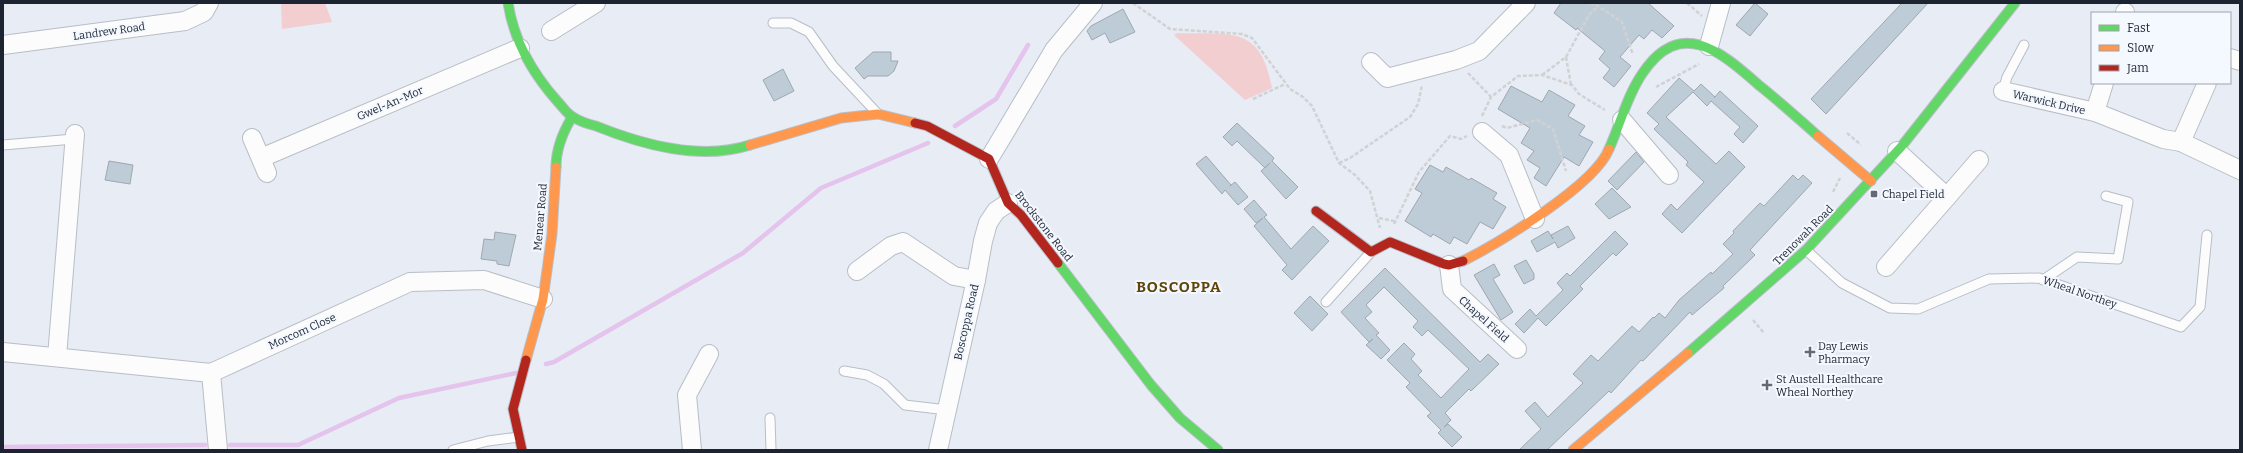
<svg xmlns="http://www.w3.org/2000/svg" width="2243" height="453" font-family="Bitter,serif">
<rect width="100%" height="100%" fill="#e8ecf4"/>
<g fill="#f2ced0">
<path d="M281,3H325L332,22L282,29Z"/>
<path d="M1177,33C1231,35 1260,24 1272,88L1245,100L1174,35Z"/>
</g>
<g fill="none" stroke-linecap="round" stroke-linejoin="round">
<g stroke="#e4c3ec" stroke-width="4.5">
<path d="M955,126L996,99L1028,45"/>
<path d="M546,364L554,362L743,253L821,188L928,143"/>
<path d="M230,445H298L399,398L516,373"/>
<path d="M3,447L205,445"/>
</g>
</g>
<g fill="#beccd8" stroke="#9fa7af">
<path d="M1561,3H1648L1674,26L1662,38L1652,30L1644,39L1639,35L1620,57L1631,66L1614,87L1603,78L1610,69L1599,59L1605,51L1577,28L1576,30L1554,13Z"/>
<path d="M1755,3L1768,14L1750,36L1736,25Z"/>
<path d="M1902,3H1928L1826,114L1811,99Z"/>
<path d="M1123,9L1135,32L1110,43L1105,33L1092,40L1087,31L1091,26Z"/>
<path d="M873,52H891V61H898L894,71L888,76H868L864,79L855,68Z"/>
<path d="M783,69L794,91L774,101L763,80Z"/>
<path d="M1679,78L1694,91L1701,84L1715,97L1714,98L1720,91L1758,126L1743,143L1734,134L1740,127L1711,101L1707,106L1693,92L1666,117L1716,164L1729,151L1745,167L1682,233L1662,214L1671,204L1677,210L1704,182L1686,165L1688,162L1654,129L1659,124L1647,113Z"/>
<path d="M1511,86L1542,102L1549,90L1575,105L1568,116L1585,126L1579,135L1593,142L1579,166L1564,157L1546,186L1534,178L1540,168L1527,160L1534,151L1521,143L1530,128L1498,109Z"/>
<path d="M1237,123L1274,158L1272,161L1298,187L1286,199L1261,171L1270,163L1265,168L1237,141L1232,146L1223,137Z"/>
<path d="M1636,152L1644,162L1617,190L1608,181Z"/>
<path d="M1206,156L1231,185L1230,186L1235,182L1248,197L1238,205L1225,190L1222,194L1196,164Z"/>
<path d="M109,161L133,165L130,184L105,180Z"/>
<path d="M1430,165L1443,172L1446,167L1469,180L1471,178L1497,193L1493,199L1506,207L1493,229L1480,222L1467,244L1454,237L1450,244L1433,234L1431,237L1405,221L1422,193L1415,189Z"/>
<path d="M1793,175L1798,180L1803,175L1812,183L1750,250L1755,255L1723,286L1724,288L1692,315L1690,312L1643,361L1641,360L1611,393L1609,391L1547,450H1519L1541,429L1525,411L1535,402L1548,417L1583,383L1573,374L1591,355L1598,361L1632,326L1639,332L1653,317L1654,318L1659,313L1665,318L1679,300L1711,272L1712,274L1733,254L1723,244L1734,233L1733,231L1760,203L1764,206Z"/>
<path d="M1612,188L1631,207L1609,219L1595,204Z"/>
<path d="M1254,200L1267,215L1264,217L1291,249L1313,226L1329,241L1292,280L1282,270L1287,265L1254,226L1263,218L1256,223L1244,209Z"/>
<path d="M1568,226L1575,238L1558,248L1555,242L1537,252L1531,241L1548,231L1553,239L1551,235Z"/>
<path d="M1615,231L1628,244L1616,256L1613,253L1580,286L1583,289L1546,326L1538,318L1524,333L1515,324L1530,309L1536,316L1563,290L1557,283L1567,273L1570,276Z"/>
<path d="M495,232L516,235L509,266L497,264V261L481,259L484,239L494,240Z"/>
<path d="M1526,260L1534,274V279L1524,284L1514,266Z"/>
<path d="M1494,264L1500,275L1493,279L1513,312L1501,320L1474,275Z"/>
<path d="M1385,268L1480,362L1488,354L1499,364L1471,391L1469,389L1445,413L1451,420L1444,427L1448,424L1462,437L1452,447L1438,433L1441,430L1427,416L1431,413L1406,387L1410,383L1387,360L1404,343L1415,354L1411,359L1422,371L1418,375L1441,398L1469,369L1428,330L1422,336L1413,327L1418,321L1384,287L1366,305L1372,312L1365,318L1379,333L1376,335L1390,350L1381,359L1366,345L1373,339L1369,342L1341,312Z"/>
<path d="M1310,296L1328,314L1312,331L1294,313Z"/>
</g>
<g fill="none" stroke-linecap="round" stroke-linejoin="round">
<g stroke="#b8bec7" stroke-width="11">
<g id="lane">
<path d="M773,23H791L809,32L833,66L877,113"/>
<path d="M2003,91L2007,77L2024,45"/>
<path d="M3,145L74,139"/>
<path d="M1806,250L1842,283L1890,308L1918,309L1989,279L2039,278L2181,327L2200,307L2207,235"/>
<path d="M2043,280L2077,257L2118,259L2128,202L2106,196"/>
<path d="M1326,302L1371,252"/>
<path d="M844,371L867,375L884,384L905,405L947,410"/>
<path d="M770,418L771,450"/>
<path d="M453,450L488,441L519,437"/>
</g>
</g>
<g stroke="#b8bec7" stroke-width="20">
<g id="street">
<path d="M2125,13V12"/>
<path d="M551,31L596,3"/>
<path d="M3,45L185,21L204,12L209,3"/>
<path d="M1709,46L1721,3"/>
<path d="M2230,58L2240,61"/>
<path d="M1371,62L1387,78L1456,60L1479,51L1526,3"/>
<path d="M2003,91L2095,112L2163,139L2181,142L2240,170"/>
<path d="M2095,112L2104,83"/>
<path d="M1622,120L1669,175"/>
<path d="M1482,132L1509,155L1535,219"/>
<path d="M252,138L267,173"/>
<path d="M2181,142L2207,83"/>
<path d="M261,158L520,48"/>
<path d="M989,159L1054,50L1093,3"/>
<path d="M1947,197L1979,160"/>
<path d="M1449,265L1452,289L1517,349"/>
<path d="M1886,267L1947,197L1897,151"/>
<path d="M857,271L891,246L903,242L954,276L976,280"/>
<path d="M3,352L211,373L410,282L484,280L543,299"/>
<path d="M57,357L75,134"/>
<path d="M211,373L218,450"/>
<path d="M692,450L687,395L709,354"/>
<path d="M938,450L976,280L983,241L988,223L996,211L1008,203"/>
</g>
</g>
<g stroke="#b8bec7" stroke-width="11">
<g id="fast">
<path d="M508,3C514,42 532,73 558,102C563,107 567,114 573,117C579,121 588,124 596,126C643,145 700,161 750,145"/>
<path d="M1609,149C1620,125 1627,96 1642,74C1681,15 1722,53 1760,86C1780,102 1799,119 1818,136"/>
<path d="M556,167C556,150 563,132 572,117"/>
<path d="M1058,263L1151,385L1180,418L1218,450"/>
<path d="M1688,353L1806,250L1901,147L2015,3"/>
</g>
</g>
<g stroke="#b8bec7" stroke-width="11">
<g id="slow">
<path d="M1818,136L1871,181"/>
<path d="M750,145L841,118L878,114L915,123"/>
<path d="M1463,261C1499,243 1595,185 1609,149"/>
<path d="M526,360L543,299L552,234L556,167"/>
<path d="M1573,450L1688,353"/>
</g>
</g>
<g stroke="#b8bec7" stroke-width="11">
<g id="jam">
<path d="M915,123L927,126L989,159L1008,203L1021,215L1058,263"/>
<path d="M1316,211L1371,252L1390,242L1444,264L1449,265L1463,261"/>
<path d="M522,450L513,409L526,360"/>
</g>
</g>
<g stroke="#d0d2d4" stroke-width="2.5" stroke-dasharray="4 2" stroke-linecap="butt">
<path d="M1133,3L1170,29L1242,34L1252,38L1290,89L1303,97L1312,106L1339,163L1355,175L1370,191L1380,228"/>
<path d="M1590,3L1598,6L1622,22L1633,55"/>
<path d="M1687,3L1702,16"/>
<path d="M1566,57L1571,85"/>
<path d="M1468,73L1491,97"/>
<path d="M1542,75L1566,57L1589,15L1598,6"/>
<path d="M1656,87L1699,64"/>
<path d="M1253,99L1285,84"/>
<path d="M1482,116L1491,97L1518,76L1542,75L1572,85L1579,94L1605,110"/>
<path d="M1502,126L1507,128L1537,120L1553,129L1566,171"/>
<path d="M1847,133L1861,145"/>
<path d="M1339,163L1350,158L1410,117L1418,104L1422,85"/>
<path d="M1833,192L1840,178"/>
<path d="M1379,218L1394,221"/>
<path d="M1394,224L1419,172L1450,136L1461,139L1467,136"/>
<path d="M1753,320L1764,333"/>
</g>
<use href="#lane" stroke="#fcfcfd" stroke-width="9"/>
<use href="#street" stroke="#fcfcfd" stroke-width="18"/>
<use href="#fast" stroke="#63d668" stroke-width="9"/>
<use href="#slow" stroke="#ff974d" stroke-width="9"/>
<use href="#jam" stroke="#b3261e" stroke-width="9"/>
</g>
<g fill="#646a75" stroke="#f4f8ff" stroke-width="1.5">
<rect x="1870" y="190" width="8" height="8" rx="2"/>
<path d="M1808 346h4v4h4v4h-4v4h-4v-4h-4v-4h4z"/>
<path d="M1765 379h4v4h4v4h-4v4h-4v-4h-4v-4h4z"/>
</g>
<g text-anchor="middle" stroke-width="4" stroke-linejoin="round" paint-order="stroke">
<g font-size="11" fill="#1d2431" stroke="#f4f8ff">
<text transform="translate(109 31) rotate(-8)" y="4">Landrew Road</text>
<text transform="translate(2049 102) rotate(13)" y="4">Warwick Drive</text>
<text transform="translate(390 103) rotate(-23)" y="4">Gwel-An-Mor</text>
<text transform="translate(540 217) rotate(-85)" y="4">Menear Road</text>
<text transform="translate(1044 226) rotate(52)" y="4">Brockstone Road</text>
<text transform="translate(1803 235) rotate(-45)" y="4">Trenowah Road</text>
<text transform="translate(2080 292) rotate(19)" y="4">Wheal Northey</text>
<text transform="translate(1484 319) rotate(42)" y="4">Chapel Field</text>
<text transform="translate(966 322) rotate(-77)" y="4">Boscoppa Road</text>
<text transform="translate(302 331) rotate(-24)" y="4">Morcom Close</text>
</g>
<g font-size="11" fill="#1d2431" stroke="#f4f8ff" text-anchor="start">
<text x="1882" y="198">Chapel Field</text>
<text x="1818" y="350">Day Lewis<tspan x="1818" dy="13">Pharmacy</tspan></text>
<text x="1776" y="383">St Austell Healthcare<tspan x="1776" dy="13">Wheal Northey</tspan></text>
</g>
<g font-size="15" font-weight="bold" letter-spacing="1" fill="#604508" stroke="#f4f8ff">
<text x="1179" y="292">BOSCOPPA</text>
</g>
</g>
<rect width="2243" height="453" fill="none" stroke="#1d2431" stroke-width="8"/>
<rect x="2091" y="12" width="140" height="72" fill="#f4f8ff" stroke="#9ea3ad"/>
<rect x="2099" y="25" width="20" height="6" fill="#63d668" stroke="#9ea3ad"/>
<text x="2127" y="32" font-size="12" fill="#1d2431">Fast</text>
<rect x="2099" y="45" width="20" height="6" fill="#ff974d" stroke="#9ea3ad"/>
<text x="2127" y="52" font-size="12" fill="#1d2431">Slow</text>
<rect x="2099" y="65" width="20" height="6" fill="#b3261e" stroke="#9ea3ad"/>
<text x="2127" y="72" font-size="12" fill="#1d2431">Jam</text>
</svg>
